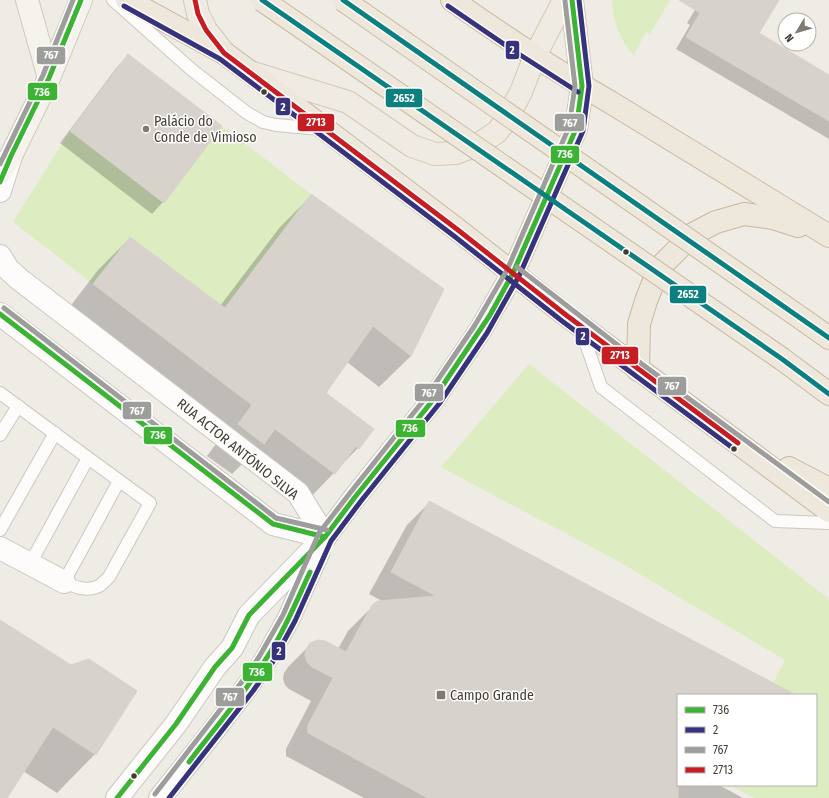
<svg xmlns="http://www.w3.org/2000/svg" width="829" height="798" font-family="'Fira Sans Condensed',sans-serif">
<rect width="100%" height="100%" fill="#efece5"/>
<g fill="#ddedc1">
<path d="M612,0H670L650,34L646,32L634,55C630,51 627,47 624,42C616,30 613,14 612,0Z"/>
<path d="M222,126L311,194L224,308L130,237L93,284L13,222L70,131L164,203Z"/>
<path d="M529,364L829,599V798H755L729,785H816V695H767L785,660L616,560L476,486L441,467Z"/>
</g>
<g fill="#0003">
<path d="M701,0H777L757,33L829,76V139L676,49L690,25L687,23Z"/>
<path d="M128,56L221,126L163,202L152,214L60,143L117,67Z"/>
<path d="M311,196L443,290L411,356L379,387L347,362L325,393L373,429L358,448L303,505L245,461L232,474L207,456L221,437L62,317L98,270L130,238L220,306L280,227Z"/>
<path d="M430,502L765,695H678V785H719L743,798H364L286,756V749L311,701L289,689L285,685L283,679L284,673L288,667L311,644L338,649L348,631L376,603L382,601L369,594L407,525Z"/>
<path d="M0,621L95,754L57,793L23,771L6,798H0Z"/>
</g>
<g fill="#d7d3cc" stroke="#d7d3cb">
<path d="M679,0H779L759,33L829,75V121L686,37L700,13Z"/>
<path d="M128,54L222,126L164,203L70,131Z"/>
<path d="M311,194L444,289L411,356L373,326L326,393L374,429L359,449L356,446L335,474L275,429L264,444L238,424L252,405L93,284L130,237L225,308Z"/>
<path d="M429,501L796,695H678V798H428L308,733V725L333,678L312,667L307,662L305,655L306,649L310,643L318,640L325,641L346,652L371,607L373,604L378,601L436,596L391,572Z"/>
<path d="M0,620L71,665L89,659L137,691L96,755L53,727L7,798H0Z"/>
</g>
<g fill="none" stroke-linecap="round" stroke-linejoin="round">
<g stroke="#cbc8c1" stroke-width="14">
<g id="service">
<path d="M113,0L192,70L247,113L263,122L276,125L321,129"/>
<path d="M581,329L601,387L775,521L829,523"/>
<path d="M0,393C50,430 100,467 150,503L109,577C106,580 102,584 99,586C87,592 75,587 64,582L119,481"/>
<path d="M0,435L18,406"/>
<path d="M0,530L55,433"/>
<path d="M30,564L88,458"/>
</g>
</g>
<g stroke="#cbc8c1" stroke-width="24">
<g id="minor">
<path d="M0,191L11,156"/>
<path d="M0,256L8,269L19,279L298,493L325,537"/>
<path d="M0,314L273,524L325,537"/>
<path d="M0,548L64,582"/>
<path d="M117,798L176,724L215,667L232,648L249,615L325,537L355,497L433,400L481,329L513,273"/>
<path d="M160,798L207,739L247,687L265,661L289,618L319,551"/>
</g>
</g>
<g stroke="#d0cabc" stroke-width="24">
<g id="secondary">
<path d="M27,0L49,78"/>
<path d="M0,173L11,156L49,78L81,0"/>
</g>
</g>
<g stroke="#d4c8b0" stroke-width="24">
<g id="primary">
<path d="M195,0L198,14L206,30L224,53"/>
<path d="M253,73L348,102L412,146L435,154L456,153L479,144L497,132L506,120L521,92L535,56L564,0"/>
<path d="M513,273L576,129L582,86L572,0"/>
</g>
</g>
<g stroke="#cab89e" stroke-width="24">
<g id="trunk">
<path d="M127,0L224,53L250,72L458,230L566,315L829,511"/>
<path d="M452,0C503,36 556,71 610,102L829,236"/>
<path d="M808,323L829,338"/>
<path d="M782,359L829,394"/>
<path d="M638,370L639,324L646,301L659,268L693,234L716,222L744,214L773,218L798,226"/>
<path d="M789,468L829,489"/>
</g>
</g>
<use href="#service" stroke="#fdfcfb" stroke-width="12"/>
<use href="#minor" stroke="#fdfcfb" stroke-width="22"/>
<use href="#secondary" stroke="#f6f3ec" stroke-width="22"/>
<use href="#primary" stroke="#f0ebe2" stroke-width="22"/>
<use href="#trunk" stroke="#eee8dc" stroke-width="22"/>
<g stroke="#cab89e" stroke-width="24" stroke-linecap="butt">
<g id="trunk-bridge">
<path d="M262,0L782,359"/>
<path d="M343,0L808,323"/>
</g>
</g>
<use href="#trunk-bridge" stroke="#eee8dc" stroke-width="22"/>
<g stroke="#fff" stroke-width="8">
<g id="bus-1">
<path d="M0,182L11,156L49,78L81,0"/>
<path d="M0,314L273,524L325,537"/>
<path d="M189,762C214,729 242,697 264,662C283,634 296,602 310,572"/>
<path d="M117,798L176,724L215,667L232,648L249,615L325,537L355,497L433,400L490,315L513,273L576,129L582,86L572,0"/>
</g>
</g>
<g stroke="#fff" stroke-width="8">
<g id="bus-2">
<path d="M124,6L220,59L454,236L562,321L734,449"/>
<path d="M448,6L511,49L578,92"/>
<path d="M169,798L253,691L271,665L295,621L331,541L361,501L439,404L487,333L519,276L583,131L589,86L579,0"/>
</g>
</g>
<g stroke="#fff" stroke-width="8">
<g id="bus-3">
<path d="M0,164L43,75L73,0"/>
<path d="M517,267L642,364L829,502"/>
<path d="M4,308L276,518L327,530"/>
<path d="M155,794L241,683L259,657L283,615L319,533L350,493L427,396L475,325L507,270L569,127L575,86L565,1"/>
</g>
</g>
<g stroke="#fff" stroke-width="8">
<path id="bus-4" d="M195,0L198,14L206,30L224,53L458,230L566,315L738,443"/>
</g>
<g stroke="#fff" stroke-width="8">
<g id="bus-5">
<path d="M262,0L782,359L829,394"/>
<path d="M343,0L829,338"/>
</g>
</g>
<use href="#bus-1" stroke="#3cb332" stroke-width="5"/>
<use href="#bus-2" stroke="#36327b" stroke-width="5"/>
<use href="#bus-3" stroke="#9d9d9c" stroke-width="5"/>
<use href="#bus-4" stroke="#c61d23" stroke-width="5"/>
<use href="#bus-5" stroke="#0c807e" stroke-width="5"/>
</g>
<g fill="#443c31" stroke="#fff" stroke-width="1.5">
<circle cx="264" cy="92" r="3.5"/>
<circle cx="626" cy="252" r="3.5"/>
<circle cx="734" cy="449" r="3.5"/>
<circle cx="134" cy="776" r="3.5"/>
</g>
<g fill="#807a70" stroke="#fff" stroke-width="1.5">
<circle cx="146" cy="129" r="4"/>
<rect x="436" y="690" width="10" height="10" rx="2"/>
</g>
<g text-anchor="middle" stroke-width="3" stroke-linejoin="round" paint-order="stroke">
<g font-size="14" fill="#443c31" stroke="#fff" text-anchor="start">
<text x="154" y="126">Palácio do<tspan x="154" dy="16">Conde de Vimioso</tspan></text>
<text x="450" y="700">Campo Grande</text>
</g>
<g font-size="14" fill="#443c31" stroke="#fff">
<text transform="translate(238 449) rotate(39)" y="5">RUA ACTOR ANTÓNIO SILVA</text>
</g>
</g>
<g stroke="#fff" stroke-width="1.5">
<rect x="505" y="40" width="15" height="20" rx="4" fill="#36327b"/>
<rect x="36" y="46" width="30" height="19" rx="4" fill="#9d9d9c"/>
<rect x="27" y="82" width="31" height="19" rx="4" fill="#3cb332"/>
<rect x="385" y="88" width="38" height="20" rx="4" fill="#0c807e"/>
<rect x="275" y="97" width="16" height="19" rx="4" fill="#36327b"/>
<rect x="297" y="113" width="38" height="19" rx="4" fill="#c61d23"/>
<rect x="554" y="113" width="31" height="19" rx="4" fill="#9d9d9c"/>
<rect x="550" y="145" width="30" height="19" rx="4" fill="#3cb332"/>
<rect x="669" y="285" width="38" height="19" rx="4" fill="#0c807e"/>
<rect x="575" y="327" width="15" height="19" rx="4" fill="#36327b"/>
<rect x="601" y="346" width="38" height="19" rx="4" fill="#c61d23"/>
<rect x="657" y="376" width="30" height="20" rx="4" fill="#9d9d9c"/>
<rect x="414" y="383" width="30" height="19" rx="4" fill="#9d9d9c"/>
<rect x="122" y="401" width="30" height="19" rx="4" fill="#9d9d9c"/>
<rect x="395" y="419" width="31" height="19" rx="4" fill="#3cb332"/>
<rect x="143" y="426" width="30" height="19" rx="4" fill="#3cb332"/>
<rect x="271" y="641" width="15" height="20" rx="4" fill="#36327b"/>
<rect x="242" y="662" width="31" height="20" rx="4" fill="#3cb332"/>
<rect x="215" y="687" width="30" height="20" rx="4" fill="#9d9d9c"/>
</g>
<g font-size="11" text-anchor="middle" font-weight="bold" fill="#fff">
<text x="512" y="54">2</text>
<text x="51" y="59">767</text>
<text x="42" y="96">736</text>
<text x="404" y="102">2652</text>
<text x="283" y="111">2</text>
<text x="316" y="126">2713</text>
<text x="570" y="127">767</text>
<text x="565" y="158">736</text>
<text x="688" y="298">2652</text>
<text x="583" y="340">2</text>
<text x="620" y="359">2713</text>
<text x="672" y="390">767</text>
<text x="429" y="397">767</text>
<text x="137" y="415">767</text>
<text x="410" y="432">736</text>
<text x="158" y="439">736</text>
<text x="279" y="655">2</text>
<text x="257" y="676">736</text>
<text x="230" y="701">767</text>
</g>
<rect x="677" y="694" width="140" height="92" fill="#ffffff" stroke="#b4b1ad"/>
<rect x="685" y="707" width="20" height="6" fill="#3cb332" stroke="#b4b1ad"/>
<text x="713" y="714" font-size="12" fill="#443c31">736</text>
<rect x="685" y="727" width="20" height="6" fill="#36327b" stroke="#b4b1ad"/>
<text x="713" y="734" font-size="12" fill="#443c31">2</text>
<rect x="685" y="747" width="20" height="6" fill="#9d9d9c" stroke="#b4b1ad"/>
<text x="713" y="754" font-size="12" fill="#443c31">767</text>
<rect x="685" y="767" width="20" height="6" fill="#c61d23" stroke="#b4b1ad"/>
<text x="713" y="774" font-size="12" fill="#443c31">2713</text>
<g transform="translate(797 32) rotate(232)"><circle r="19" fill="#ffffff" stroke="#b4b1ad"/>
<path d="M0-3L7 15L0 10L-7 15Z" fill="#807a70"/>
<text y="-6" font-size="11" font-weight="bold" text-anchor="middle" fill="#443c31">N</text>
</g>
</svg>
